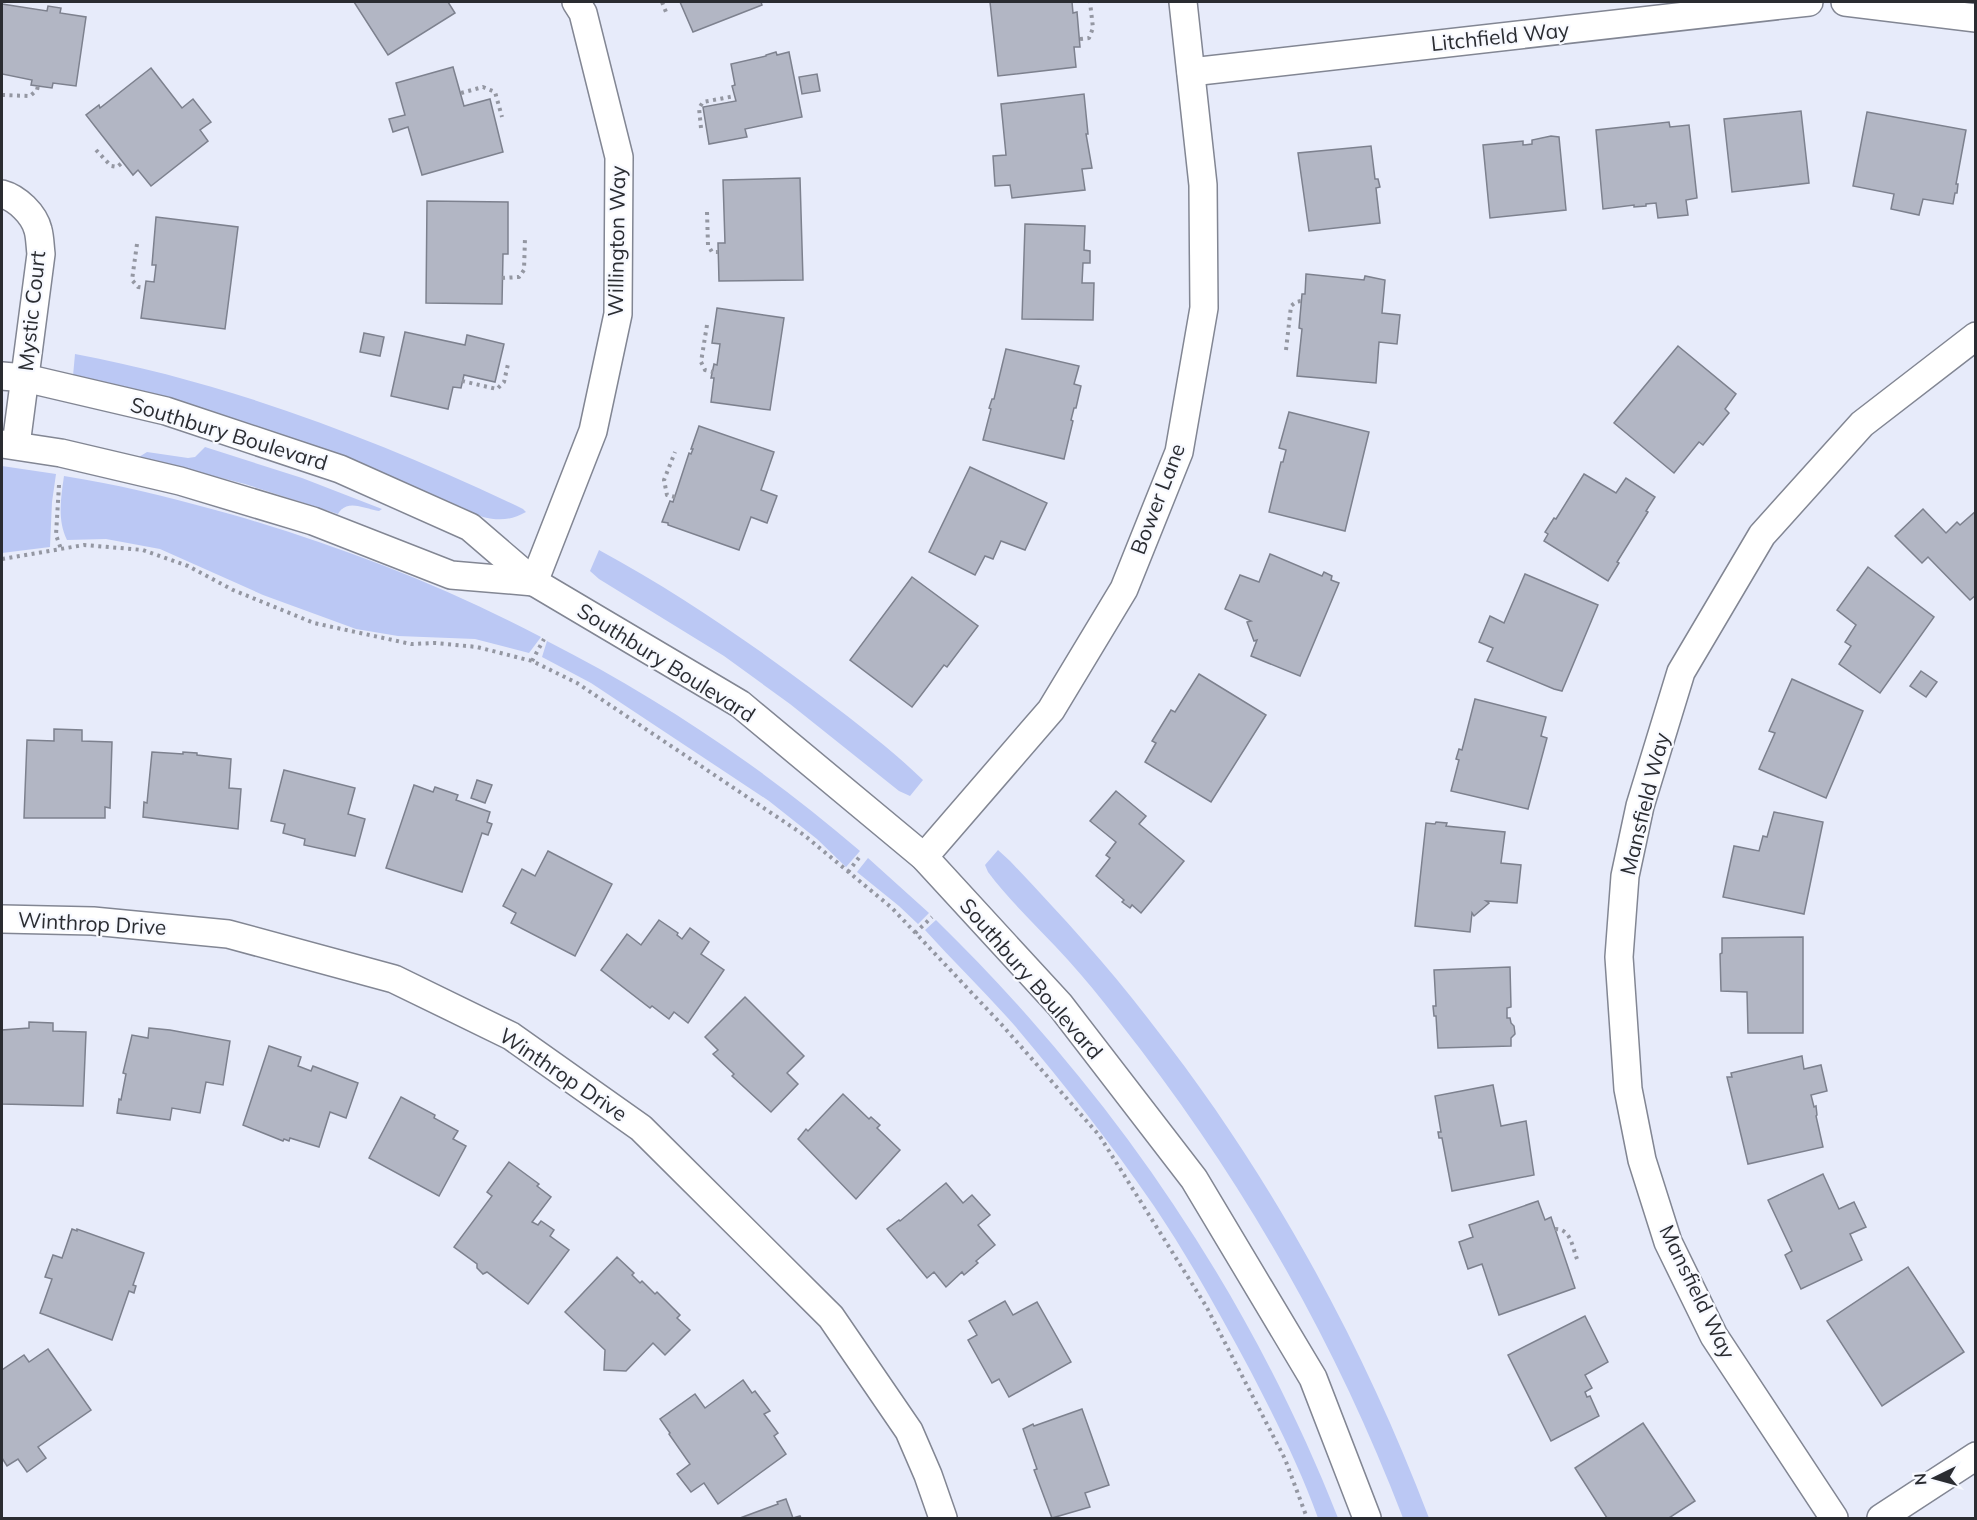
<svg xmlns="http://www.w3.org/2000/svg" width="1977" height="1520" font-family="Mulish,sans-serif">
<rect width="100%" height="100%" fill="#e7ebfa"/>
<g fill="#bbc8f4">
<path d="M75,354C230,383 381,441 523,509L526,512C512,520 499,521 483,517L351,461L73,376Z"/>
<path d="M205,447L302,478L382,509L379,511C365,509 347,498 338,514L245,484L139,457L147,452L188,458L195,457Z"/>
<path d="M2,466L56,474L52,502L50,547L2,553Z"/>
<path d="M64,476C122,485 180,500 237,516C342,547 444,586 541,637L529,653L475,639L398,636L356,629L263,595L160,549L106,539L67,540C57,520 61,497 64,476Z"/>
<path d="M599,550C675,591 745,639 813,690C851,719 889,747 923,780L910,796L899,791L790,704L724,656L599,579L590,571Z"/>
<path d="M547,641C659,698 765,769 860,851L846,867L817,839L769,801L591,683L542,657Z"/>
<path d="M998,850L1010,861C1060,914 1109,967 1153,1025C1270,1174 1362,1342 1429,1518H1403C1334,1338 1239,1174 1120,1023C1103,1001 1086,980 1068,960C1042,931 1012,904 988,872L985,865Z"/>
<path d="M868,858L929,913L918,924L899,906L857,872Z"/>
<path d="M936,920C1111,1091 1248,1290 1338,1518H1318C1300,1468 1275,1418 1250,1370C1220,1314 1189,1258 1154,1206C1111,1143 1064,1084 1015,1026C986,993 954,962 925,930Z"/>
</g>
<g fill="#b2b6c4" stroke="#7d818e" stroke-width="1.5">
<path d="M354,2H448L455,13L388,55Z"/>
<path d="M680,2H761L762,5L693,32Z"/>
<path d="M990,2H1072L1073,13L1077,12L1080,47H1074L1076,67L998,76Z"/>
<path d="M2,4L47,11L48,6L61,8L60,13L86,17L76,86L53,83L52,88L31,85L32,80L2,74Z"/>
<path d="M776,52L777,55L789,52L802,117L745,129L747,137L709,144L703,107L736,101L732,86L735,85L731,64L766,56V55Z"/>
<path d="M453,67L464,106L490,99L503,152L422,175L408,127L393,132L389,119L405,115L396,83Z"/>
<path d="M151,68L182,108L193,99L211,122L200,130L208,141L151,186L138,170L133,175L86,115L99,105L100,108Z"/>
<path d="M817,74L820,91L802,94L799,77Z"/>
<path d="M1084,94L1088,134H1086L1092,168L1082,169L1085,190L1012,198L1010,185L995,186L993,156L1006,155L1001,104Z"/>
<path d="M1801,111L1809,183L1732,192L1724,119Z"/>
<path d="M1867,112L1966,130L1956,184H1958L1957,193H1955L1953,204L1923,199L1919,215L1891,209L1894,194L1853,186Z"/>
<path d="M1669,122L1670,127L1689,125L1697,198L1686,200L1688,215L1658,218L1656,203L1646,204V206L1634,207V205L1603,209L1596,130Z"/>
<path d="M1551,136L1559,137L1566,210L1490,218L1483,145L1523,141V145L1532,144V140Z"/>
<path d="M1371,146L1375,179H1378L1380,187L1376,188L1380,223L1309,231L1298,153Z"/>
<path d="M800,178L803,280L719,281L718,243H725L723,180Z"/>
<path d="M427,201L508,202V254H503L502,304L426,303Z"/>
<path d="M156,217L238,227L225,329L141,318L146,281L154,282L156,265H152Z"/>
<path d="M1025,224L1085,226L1084,250L1090,251V263H1083L1082,283H1094L1093,320L1022,319Z"/>
<path d="M1306,274L1364,280L1365,276L1385,280L1382,313L1400,315L1397,344L1379,342L1376,383L1297,376L1302,329L1299,328L1302,294H1305Z"/>
<path d="M717,308L784,318L770,410L711,402L714,378H711L714,364L717,365L720,344L712,343Z"/>
<path d="M405,332L465,345L467,335L504,344L495,382L464,375L461,388L453,387L448,409L391,396Z"/>
<path d="M364,333L384,337L380,356L360,352Z"/>
<path d="M1678,346L1736,394L1725,409L1729,413L1703,445L1699,442L1674,473L1614,423Z"/>
<path d="M1006,349L1079,366L1074,384L1081,386L1076,408H1074L1071,420L1073,421L1064,459L983,440L991,409L989,408L992,399H994Z"/>
<path d="M1289,412L1369,432L1345,531L1269,512L1281,462H1283L1286,450L1279,448Z"/>
<path d="M699,426L774,452L761,490L777,496L767,523L751,517L739,550L668,525V523L662,522L670,501L673,502L689,453L691,454L693,449H691Z"/>
<path d="M970,467L1047,503L1025,550L1001,541L993,559L985,556L975,575L929,552Z"/>
<path d="M1584,474L1616,493L1626,478L1655,497L1646,511L1648,512L1617,562L1619,563L1608,581L1544,541L1548,534L1545,532L1554,518L1556,519Z"/>
<path d="M1923,509L1946,533L1957,522L1960,525L1976,511V595L1970,600L1928,557L1922,563L1895,536Z"/>
<path d="M1270,554L1322,576L1324,572L1332,576L1331,580L1339,583L1300,676L1251,656L1257,640L1254,641L1247,622L1251,621L1225,609L1240,575L1259,582Z"/>
<path d="M1868,567L1934,617L1880,693L1839,664L1851,646L1845,642L1856,625L1837,610Z"/>
<path d="M1525,574L1598,605L1562,691L1554,689L1487,661L1493,648L1479,642L1490,616L1504,623Z"/>
<path d="M912,577L978,626L947,667L944,665L912,707L850,660Z"/>
<path d="M1921,671L1937,682L1926,697L1910,686Z"/>
<path d="M1199,674L1266,715L1211,802L1145,762L1156,743L1152,741L1171,710L1175,712Z"/>
<path d="M1792,679L1863,711L1826,798L1759,769L1775,733L1769,731Z"/>
<path d="M1475,699L1546,717L1541,736L1547,738L1528,809L1451,791L1459,760L1456,759L1459,749L1462,750Z"/>
<path d="M54,729L82,730V741L112,742L110,808L105,807V818H24L27,740L54,741Z"/>
<path d="M152,752L183,754V752L197,753V755L231,759L229,788L241,789L238,829L143,817L144,802L147,803Z"/>
<path d="M284,770L355,788L348,814L365,819L355,856L304,845L305,839L283,833L285,824L271,821Z"/>
<path d="M477,780L492,785L485,803L471,798Z"/>
<path d="M414,785L433,792L435,787L458,795L456,800L490,812L487,822L492,824L488,835L482,833L462,892L386,868Z"/>
<path d="M1116,791L1146,816L1139,824L1184,861L1141,913L1132,905L1130,908L1122,902L1124,900L1096,876L1110,858L1106,855L1116,842L1090,821Z"/>
<path d="M1774,812L1823,822L1804,914L1723,897L1734,846L1759,851L1763,836L1767,837Z"/>
<path d="M1436,822L1447,823L1446,826L1505,832L1501,863L1521,865L1517,903L1486,901L1489,903L1474,916L1472,913L1470,932L1415,926L1426,823L1435,824Z"/>
<path d="M548,851L612,884L575,956L511,923L516,913L503,906L522,869L535,876Z"/>
<path d="M659,920L678,933L677,935L682,939L690,928L709,942L701,954L724,970L688,1023L674,1012L669,1019L652,1006L650,1008L601,970L627,934L641,945Z"/>
<path d="M1803,937V1033H1748L1747,992L1721,991L1720,954L1722,953V938Z"/>
<path d="M1510,967L1511,1007L1507,1008V1018H1510L1511,1023L1514,1026L1515,1034L1511,1038V1046L1438,1048L1436,1016H1434L1433,1006H1436L1434,970Z"/>
<path d="M745,997L804,1056L787,1073L798,1084L771,1112L732,1076L734,1074L713,1054L718,1050L705,1037Z"/>
<path d="M29,1022L53,1023V1031L86,1032L83,1106L2,1104V1030L29,1028Z"/>
<path d="M149,1028L170,1030L230,1041L223,1085L206,1082L200,1113L172,1108L170,1120L117,1113L119,1099L121,1100L126,1074L123,1073L132,1035L148,1038Z"/>
<path d="M269,1046L301,1057L298,1066L311,1071L313,1066L358,1083L346,1118L330,1112L319,1147L290,1138L289,1141L284,1139L283,1141L243,1125Z"/>
<path d="M1802,1056L1804,1069L1821,1065L1827,1091L1811,1095L1814,1107L1816,1106L1817,1115L1816,1116L1823,1147L1748,1164L1727,1077H1732L1731,1073Z"/>
<path d="M1493,1085L1501,1126L1526,1121L1534,1175L1452,1191L1442,1138H1439L1438,1132H1441L1435,1096Z"/>
<path d="M843,1094L869,1119L871,1117L880,1125L877,1128L900,1150L856,1199L798,1139L806,1129L808,1131Z"/>
<path d="M401,1097L435,1115L434,1118L458,1131L453,1139L466,1146L439,1196L369,1158Z"/>
<path d="M509,1162L539,1184L537,1186L551,1197L532,1222L538,1225L541,1221L554,1230L550,1236L569,1250L528,1304L487,1272L483,1274L477,1268V1264L454,1247L492,1196L487,1192Z"/>
<path d="M1823,1174L1839,1209L1854,1202L1866,1227L1850,1234L1862,1260L1801,1289L1785,1255L1792,1251L1768,1200Z"/>
<path d="M946,1183L963,1203L972,1195L990,1215L978,1225L995,1245L976,1261L978,1263L964,1275L962,1272L946,1287L934,1272L927,1278L887,1229L899,1220L900,1221Z"/>
<path d="M1538,1201L1545,1220L1551,1217L1575,1288L1499,1315L1482,1264L1468,1269L1459,1242L1473,1237L1469,1225Z"/>
<path d="M72,1229L77,1231V1229L144,1253L133,1285L136,1286L134,1293L129,1291L112,1340L40,1313L52,1279L45,1277L53,1255L62,1258Z"/>
<path d="M617,1257L634,1273L632,1275L640,1283L642,1281L655,1294L657,1292L680,1315L677,1318L690,1330L665,1355L653,1343L626,1371L604,1370L605,1350L565,1312Z"/>
<path d="M1908,1267L1964,1352L1882,1406L1827,1321Z"/>
<path d="M1005,1301L1013,1315L1037,1302L1071,1362L1009,1397L999,1379L992,1383L968,1340L977,1335L969,1321Z"/>
<path d="M1585,1316L1608,1362L1585,1375L1592,1388L1585,1392L1587,1397L1590,1396L1599,1416L1551,1441L1508,1355Z"/>
<path d="M48,1349L91,1410L38,1447L46,1458L27,1472L18,1459L7,1466L2,1458V1370L24,1355L29,1362Z"/>
<path d="M743,1380L752,1393L755,1391L770,1411L764,1414L778,1433L774,1436L786,1454L718,1504L704,1483L691,1492L677,1474L690,1464L669,1434L670,1433L660,1419L695,1394L705,1408Z"/>
<path d="M1082,1409L1109,1485L1085,1493L1090,1507L1052,1518L1034,1470L1037,1469L1023,1429L1033,1424L1034,1426Z"/>
<path d="M1643,1423L1695,1501L1669,1518H1607L1575,1468Z"/>
<path d="M786,1499L793,1518L800,1516L801,1518H740L778,1504L777,1502Z"/>
</g>
<g fill="none" stroke-linecap="round" stroke-linejoin="round">
<g stroke="#828693" stroke-width="30">
<g id="street">
<path d="M1845,2L1976,18"/>
<path d="M1191,72L1809,2"/>
<path d="M2,194C17,198 34,214 38,230C40,237 40,246 41,254L16,445"/>
<path d="M2,376L25,378L166,411L340,469L470,527L534,582L740,704L924,857L1060,1005L1194,1179L1313,1378L1367,1518"/>
<path d="M2,444L61,453L180,481L313,521L451,575L534,582"/>
<path d="M534,582L593,431L618,314L619,157L583,13L576,2"/>
<path d="M924,857L1051,710L1124,589L1179,452L1204,308L1203,185L1183,2"/>
<path d="M2,919L93,921L228,934L394,979L511,1036L641,1128L831,1317L909,1431L928,1475L943,1518"/>
<path d="M1834,1518L1714,1336L1668,1242L1642,1160L1628,1089L1619,957L1625,876L1640,806L1681,672L1762,535L1862,424L1976,336"/>
<path d="M1881,1518L1976,1456"/>
</g>
</g>
<g stroke="#9497a2" stroke-width="4" stroke-dasharray="3 4.5" stroke-linecap="butt">
<path d="M662,2L666,12"/>
<path d="M1080,39L1089,38L1093,28L1090,2"/>
<path d="M461,93L483,87L495,92L502,117"/>
<path d="M2,95L30,96L37,90L38,86"/>
<path d="M701,128L699,108L703,102L735,96"/>
<path d="M96,150L111,166L117,167L123,162"/>
<path d="M707,212L708,245L712,252H718"/>
<path d="M137,244L132,280L138,287L145,288"/>
<path d="M502,278L519,277L524,270L525,238"/>
<path d="M707,325L701,362L705,370L713,372"/>
<path d="M1286,350L1291,306L1296,302L1301,301"/>
<path d="M462,381L497,389L504,382L508,364"/>
<path d="M59,485L56,535L61,549"/>
<path d="M675,497L667,495L664,480L675,452"/>
<path d="M2,559L84,545L143,550L188,566L233,590L314,623L411,644L436,643L477,647L532,661L577,683L804,835L892,908L1002,1025L1099,1135L1206,1306L1285,1459L1307,1518"/>
<path d="M532,661L544,639"/>
<path d="M848,872L861,855"/>
<path d="M915,933L932,917"/>
<path d="M1555,1229C1571,1229 1572,1246 1577,1259"/>
</g>
<use href="#street" stroke="#fff" stroke-width="27"/>
</g>
<g text-anchor="middle" stroke-width="4.5" stroke-linejoin="round" paint-order="stroke">
<g font-size="21" fill="#2a2c31" stroke="#f7f9ff">
<text transform="translate(1500 37) rotate(-6)" y="7">Litchfield Way</text>
<text transform="translate(617 241) rotate(-89)" y="7">Willington Way</text>
<text transform="translate(32 311) rotate(-84)" y="7">Mystic Court</text>
<text transform="translate(229 434) rotate(17)" y="7">Southbury Boulevard</text>
<text transform="translate(1158 499) rotate(-69)" y="7">Bower Lane</text>
<text transform="translate(666 663) rotate(32)" y="7">Southbury Boulevard</text>
<text transform="translate(1645 804) rotate(-76)" y="7">Mansfield Way</text>
<text transform="translate(92 924) rotate(3)" y="7">Winthrop Drive</text>
<text transform="translate(1031 979) rotate(49)" y="7">Southbury Boulevard</text>
<text transform="translate(563 1075) rotate(34)" y="7">Winthrop Drive</text>
<text transform="translate(1697 1292) rotate(64)" y="7">Mansfield Way</text>
</g>
</g>
<rect width="1977" height="1520" fill="none" stroke="#2a2c31" stroke-width="6"/>
<g transform="translate(1935 1478) rotate(265)" stroke="#f7f9ff" stroke-width="4.5" paint-order="stroke">
<path d="M0-4.5L10 22L0 15L-10 22Z" fill="#2a2c31"/>
<text y="-9" font-size="16" font-weight="bold" text-anchor="middle" fill="#2a2c31">N</text>
</g>
</svg>
